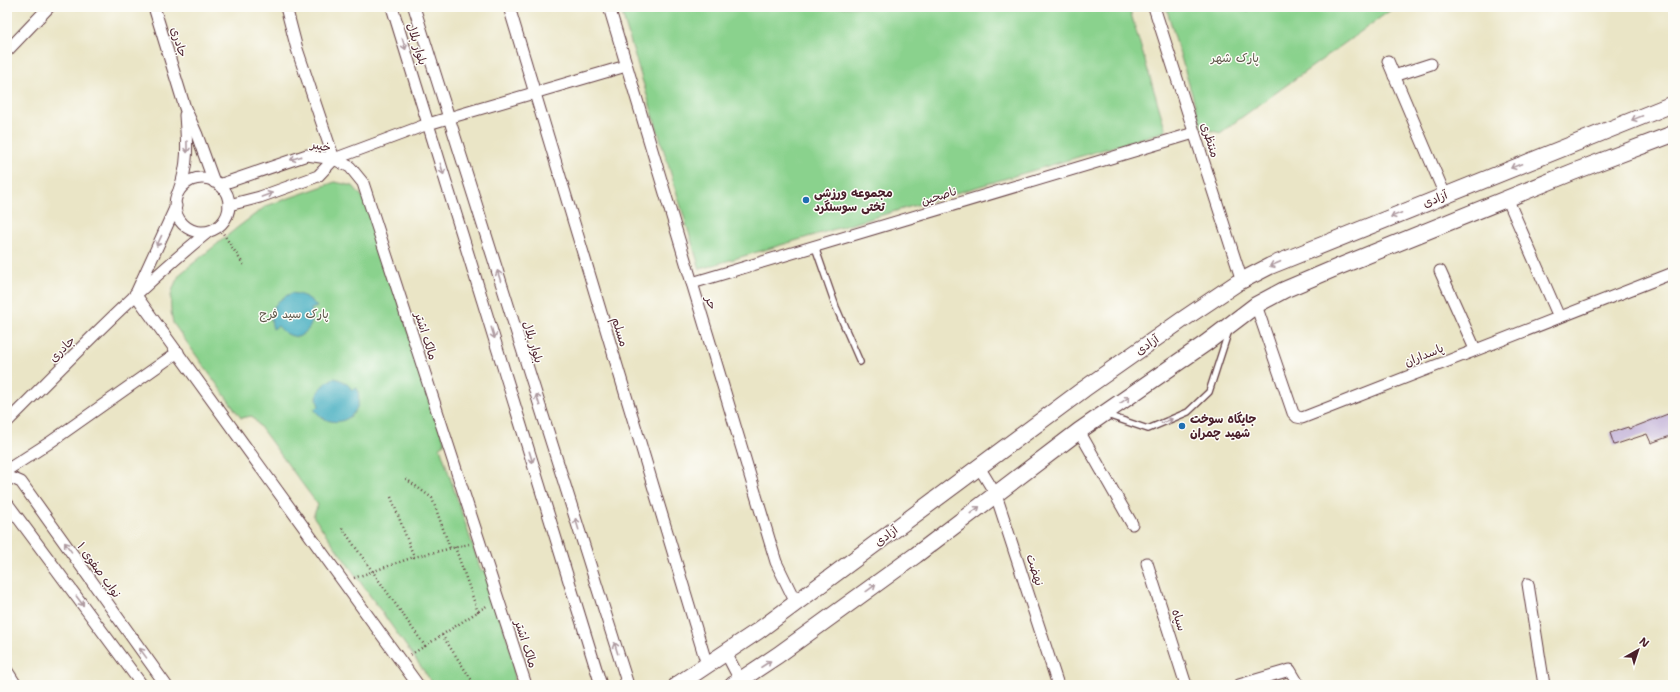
<svg xmlns="http://www.w3.org/2000/svg" width="1680" height="692" font-family="'Shantell Sans','Playpen Sans Arabic',sans-serif">
<rect width="100%" height="100%" fill="#fdfcf7"/>
<filter id="ink" filterUnits="userSpaceOnUse"><feTurbulence type="fractalNoise" baseFrequency=".025" numOctaves="2"/><feDisplacementMap in="SourceGraphic" scale="8" xChannelSelector="R" yChannelSelector="G"/><feConvolveMatrix kernelMatrix="1 2 1 2 8 2 1 2 1" color-interpolation-filters="sRGB"/></filter>
<filter id="wash" filterUnits="userSpaceOnUse"><feTurbulence type="fractalNoise" baseFrequency=".012" numOctaves="4" result="noise"/><feDisplacementMap in="SourceGraphic" scale="16" xChannelSelector="R" yChannelSelector="G"/><feGaussianBlur stdDeviation="0.9" result="paint"/><feColorMatrix in="noise" values="0 0 0 0 0 0 0 0 0 0 0 0 0 0 0 0 0 1.4 0 .05"/><feComposite in="paint" operator="in"/></filter>
<g filter="url(#wash)">
<rect width="100%" height="100%" fill="#eae5c6"/>
<g fill="#8ad28d" stroke="#6a785c">
<path d="M620,7H1129L1166,131L700,269Z"/>
<path d="M1166,7H1395L1220,133L1202,128Z"/>
<path d="M335,182L353,186L365,200L445,443L440,447L481,571L486,570L514,660V679L512,685H434L313,516L318,505L252,416L241,418L173,323C169,303 169,292 180,274L238,227L266,206Z"/>
</g>
<g fill="#40acbf" stroke="#456675">
<path d="M292,293C303,295 310,297 317,307L311,309C315,322 310,331 298,337C289,336 284,333 278,326L273,329C267,310 276,300 292,293Z"/>
<path d="M334,378C342,380 347,382 352,390L357,388C367,417 332,435 314,409L319,406C313,393 322,384 334,378Z"/>
</g>
<g id="blocks">
<path fill="#bdacd5" d="M1673,412V435L1651,443L1647,434L1614,445L1610,433L1628,427L1629,429Z"/>
</g>
</g>
<g filter="url(#ink)">
<use href="#blocks" fill-opacity="0" stroke="#623d42" stroke-width="1"/>
<g fill="none" stroke-linecap="round" stroke-linejoin="round">
<g stroke="#623d42" stroke-width="8">
<g id="service">
<path d="M815,247L836,307L860,362"/>
<path d="M1107,415L1148,429L1188,412L1209,392L1229,330"/>
</g>
</g>
<g stroke="#623d42" stroke-width="13">
<g id="minor">
<path d="M154,7L185,108L197,135L214,182"/>
<path d="M286,7L297,49L334,159"/>
<path d="M392,7L601,685"/>
<path d="M414,7L628,685"/>
<path d="M509,7L707,665"/>
<path d="M609,7L776,562L796,603"/>
<path d="M1154,7L1242,281"/>
<path d="M7,51L49,7"/>
<path d="M1388,61L1445,195"/>
<path d="M1394,76L1431,64"/>
<circle cx="202" cy="205" r="27"/>
<path d="M219,185L307,155L334,159L350,167L363,183L526,685"/>
<path d="M179,190C189,164 187,142 185,115"/>
<path d="M1507,198L1559,317"/>
<path d="M229,205L260,197L318,176L334,159L428,124L626,66"/>
<path d="M1440,271L1475,349"/>
<path d="M692,283L1194,133"/>
<path d="M137,291L176,206"/>
<path d="M135,294L418,685"/>
<path d="M1256,305L1293,413L1297,417L1302,418L1673,273"/>
<path d="M7,422C72,357 136,290 208,232"/>
<path d="M1079,431L1132,524"/>
<path d="M979,467L996,495L1058,685"/>
<path d="M7,470L49,443L178,352"/>
<path d="M7,476L21,482L166,685"/>
<path d="M7,503L142,685"/>
<path d="M1147,563L1186,685"/>
<path d="M1528,584L1544,685"/>
<path d="M726,653L740,680L741,685"/>
<path d="M7,671L16,685"/>
<path d="M1239,685L1290,670L1299,685"/>
</g>
</g>
<g stroke="#623d42" stroke-width="18">
<g id="secondary">
<path d="M677,685L758,631L1084,389L1182,320L1237,283L1270,266L1673,104"/>
<path d="M733,685L778,655L916,555L1079,431L1206,343L1256,305L1284,290L1338,267L1573,172L1673,134"/>
</g>
</g>
<g stroke="#623d42" stroke-width="2.5" stroke-dasharray="1 3" stroke-linecap="butt">
<path d="M1244,13L1247,7"/>
<path d="M219,227L245,267"/>
<path d="M406,479L432,498L450,548"/>
<path d="M391,497L414,557L469,544"/>
<path d="M342,528L425,646L410,655"/>
<path d="M455,547L478,612"/>
<path d="M354,578L414,557"/>
<path d="M442,635L475,685"/>
<path d="M425,646L488,605"/>
</g>
<use href="#service" stroke="#fff" stroke-width="5.5"/>
<use href="#minor" stroke="#fff" stroke-width="11"/>
<use href="#secondary" stroke="#fff" stroke-width="16"/>
</g>
<defs><path id="oneway-shaft" d="M-6 0H5M1.5-3L5.5 0L1.5 3" fill="none" stroke-width="1.6" stroke-linecap="round" stroke-linejoin="round"/></defs>
<g stroke="#ae9aa0">
<use href="#oneway-shaft" transform="translate(404 44) rotate(73)"/>
<use href="#oneway-shaft" transform="translate(1637 118) rotate(158)"/>
<use href="#oneway-shaft" transform="translate(187 147) rotate(89)"/>
<use href="#oneway-shaft" transform="translate(296 158) rotate(162)"/>
<use href="#oneway-shaft" transform="translate(1516 166) rotate(158)"/>
<use href="#oneway-shaft" transform="translate(442 169) rotate(73)"/>
<use href="#oneway-shaft" transform="translate(267 195) rotate(-20)"/>
<use href="#oneway-shaft" transform="translate(1396 215) rotate(158)"/>
<use href="#oneway-shaft" transform="translate(159 241) rotate(115)"/>
<use href="#oneway-shaft" transform="translate(1275 264) rotate(157)"/>
<use href="#oneway-shaft" transform="translate(499 276) rotate(-107)"/>
<use href="#oneway-shaft" transform="translate(493 333) rotate(73)"/>
<use href="#oneway-shaft" transform="translate(538 400) rotate(-107)"/>
<use href="#oneway-shaft" transform="translate(1125 400) rotate(-35)"/>
<use href="#oneway-shaft" transform="translate(1167 421) rotate(-22)"/>
<use href="#oneway-shaft" transform="translate(531 457) rotate(73)"/>
<use href="#oneway-shaft" transform="translate(975 510) rotate(-37)"/>
<use href="#oneway-shaft" transform="translate(577 524) rotate(-107)"/>
<use href="#oneway-shaft" transform="translate(68 547) rotate(-126)"/>
<use href="#oneway-shaft" transform="translate(871 588) rotate(-36)"/>
<use href="#oneway-shaft" transform="translate(80 601) rotate(53)"/>
<use href="#oneway-shaft" transform="translate(616 648) rotate(-107)"/>
<use href="#oneway-shaft" transform="translate(143 653) rotate(-126)"/>
<use href="#oneway-shaft" transform="translate(766 664) rotate(-33)"/>
</g>
</g>
<g fill="#1f6fb2" stroke="#fdfcf7" stroke-width="1.5">
<circle cx="806" cy="200" r="4"/>
<circle cx="1182" cy="426" r="4"/>
</g>
<g text-anchor="middle" stroke-width="3" stroke-linejoin="round" paint-order="stroke">
<g font-size="12" fill="#4a1f2b" stroke="#fdfcf7">
<text transform="translate(179 42) rotate(73)" y="4">جادری</text>
<text transform="translate(417 44) rotate(73)" y="4">بلوار بلال</text>
<text transform="translate(1210 140) rotate(72)" y="4">منتظری</text>
<text transform="translate(321 146) rotate(12)" y="4">خیبر</text>
<text transform="translate(939 196) rotate(-17)" y="4">ناصحین</text>
<text transform="translate(1435 199) rotate(-22)" y="4">آزادی</text>
<text transform="translate(711 303) rotate(73)" y="4">حر</text>
<text transform="translate(620 332) rotate(73)" y="4">مسلم</text>
<text transform="translate(426 336) rotate(72)" y="4">مالک اشتر</text>
<text transform="translate(533 342) rotate(73)" y="4">بلوار بلال</text>
<text transform="translate(1147 345) rotate(-35)" y="4">آزادی</text>
<text transform="translate(62 349) rotate(-45)" y="4">جادری</text>
<text transform="translate(1424 355) rotate(-22)" y="4">پاسداران</text>
<text transform="translate(886 536) rotate(-37)" y="4">آزادی</text>
<text transform="translate(99 570) rotate(54)" y="4">نواب صفوی ۱</text>
<text transform="translate(1035 570) rotate(72)" y="4">نهضت</text>
<text transform="translate(1179 620) rotate(72)" y="4">سپاه</text>
<text transform="translate(526 644) rotate(72)" y="4">مالک اشتر</text>
</g>
<g font-size="12" fill="#5d5548" stroke="#fdfcf7">
<text x="1235" y="62">پارک شهر</text>
<text x="294" y="318">پارک سید فرج</text>
</g>
<g font-size="12" font-weight="bold" fill="#4a1f2b" stroke="#fdfcf7" text-anchor="start">
<text x="814" y="197">مجموعه ورزشی<tspan x="814" dy="14">تختی سوسنگرد</tspan></text>
<text x="1190" y="423">جایگاه سوخت<tspan x="1190" dy="14">شهید چمران</tspan></text>
</g>
</g>
<rect width="1680" height="692" fill="none" stroke="#fdfcf7" stroke-width="24"/>
<g transform="translate(1638 650) rotate(39)" stroke="#fdfcf7" stroke-width="3" paint-order="stroke">
<path d="M0-3L7 15L0 10L-7 15Z" fill="#4a1f2b"/>
<text y="-6" font-size="11" font-weight="bold" text-anchor="middle" fill="#4a1f2b">N</text>
</g>
</svg>
